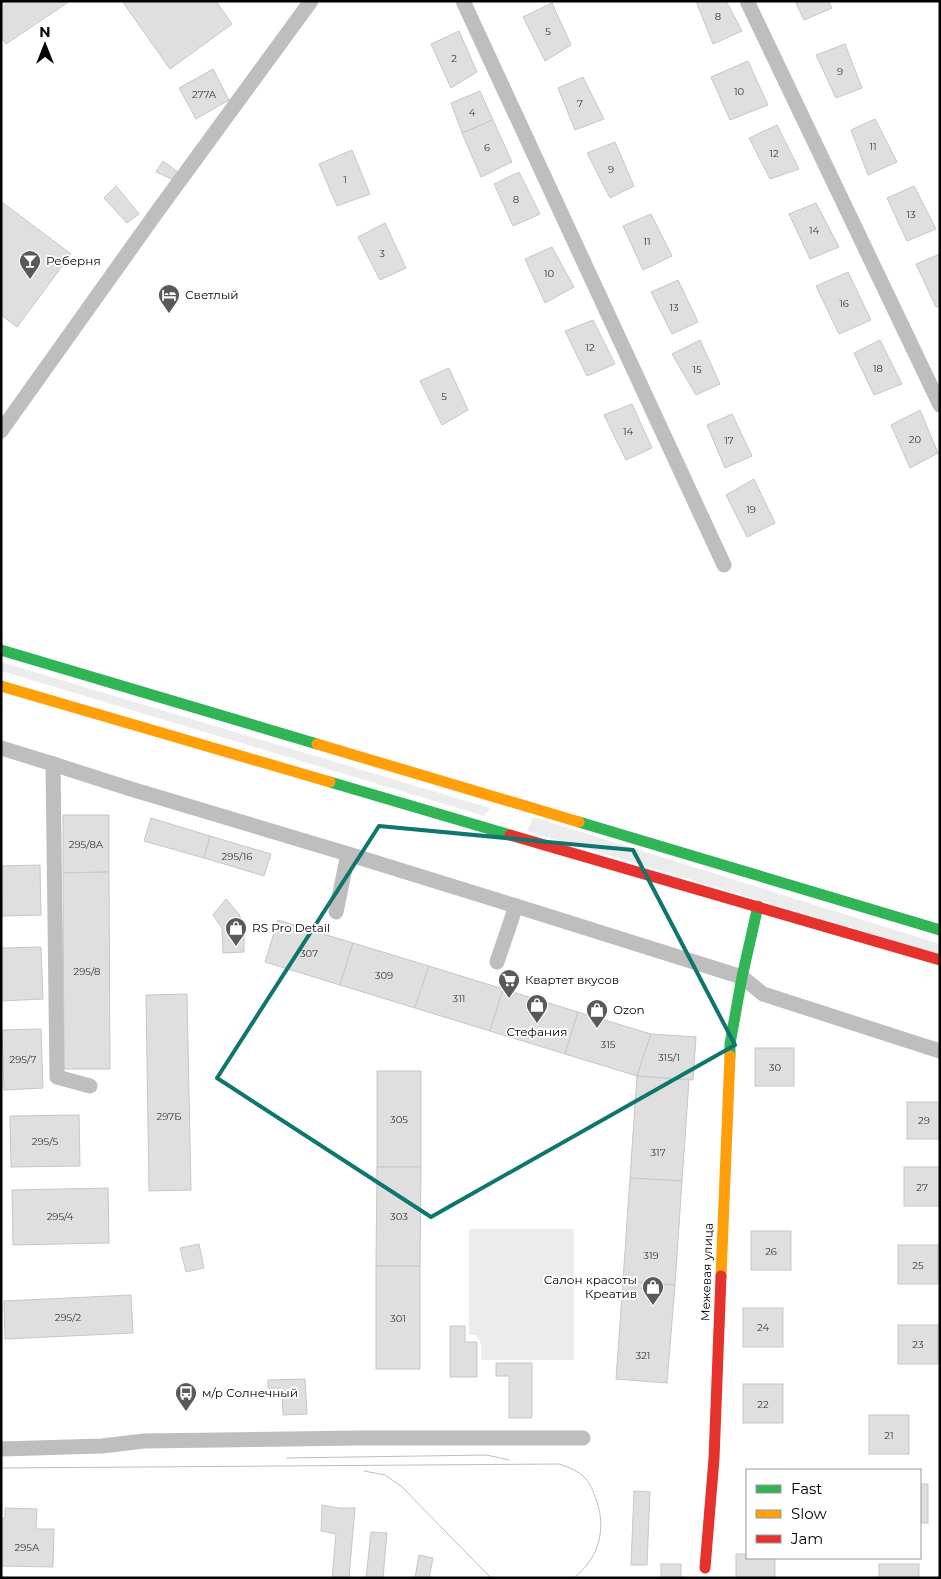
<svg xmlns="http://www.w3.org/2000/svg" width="941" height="1579" font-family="Montserrat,sans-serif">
<rect width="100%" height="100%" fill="#fff"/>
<g fill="#ececec">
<path d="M1,662L490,808L484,816L1,671Z"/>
<path d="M533,817L940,944V954L527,831Z"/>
<path d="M469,1229H574V1360H481V1344L476,1335H469Z"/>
</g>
<g fill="#dfdfdf" stroke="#c7c7c7">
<path d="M1,1H70L6,44L1,37Z"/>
<path d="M122,1H216L232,24L170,69Z"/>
<path d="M696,1H726L742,31L713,44Z"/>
<path d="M795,1H828L832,8L804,20Z"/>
<path d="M552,3L571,45L545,61L523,17Z"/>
<path d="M459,31L477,72L451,88L431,44Z"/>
<path d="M845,44L862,88L836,98L816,55Z"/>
<path d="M748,61L768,105L730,120L711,77Z"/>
<path d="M213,69L229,100L196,119L179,88Z"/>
<path d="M583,77L604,119L575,130L558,88Z"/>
<path d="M480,91L493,120L462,133L451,103Z"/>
<path d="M875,119L897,162L868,175L851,130Z"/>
<path d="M493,120L512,162L481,177L462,133Z"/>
<path d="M777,125L799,169L770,179L749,138Z"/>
<path d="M615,142L634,186L610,198L587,153Z"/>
<path d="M352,150L370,194L337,206L319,164Z"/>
<path d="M163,161L178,172L172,179L156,172Z"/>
<path d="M519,172L540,214L513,226L494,184Z"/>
<path d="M116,186L139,214L127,223L104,198Z"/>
<path d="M914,186L936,229L907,241L887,198Z"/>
<path d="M3,203L71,254L17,327L1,315V205Z"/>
<path d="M816,203L839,247L810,259L789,214Z"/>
<path d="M651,214L672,256L643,270L623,226Z"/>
<path d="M385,223L406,268L380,280L358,237Z"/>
<path d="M552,247L574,287L545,303L525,259Z"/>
<path d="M940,254V306L936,307L916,264Z"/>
<path d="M848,272L871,320L839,334L816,286Z"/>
<path d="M678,280L698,322L672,334L651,292Z"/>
<path d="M593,320L615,364L587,376L565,331Z"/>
<path d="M700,340L720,384L696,395L672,354Z"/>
<path d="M880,340L902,384L874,395L854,353Z"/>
<path d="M449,368L468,410L442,425L420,381Z"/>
<path d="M632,404L652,448L626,460L604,415Z"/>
<path d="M920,410L938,453L910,468L891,425Z"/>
<path d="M732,414L752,456L725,468L707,425Z"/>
<path d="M754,479L775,523L747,537L726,495Z"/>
<path d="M63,815H109V872L63,873Z"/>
<path d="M151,818L210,836L204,858L144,841Z"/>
<path d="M210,836L271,854L264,876L204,858Z"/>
<path d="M40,865L41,915L2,916L1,866Z"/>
<path d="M109,872L110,1069H64L63,873Z"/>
<path d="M226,899L239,914L244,927V952L223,953L222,928L213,915Z"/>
<path d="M278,920L353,943L340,985L265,962Z"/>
<path d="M353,943L429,966L415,1008L340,985Z"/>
<path d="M41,947L43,999L1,1001V948Z"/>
<path d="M429,966L503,989L490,1031L415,1008Z"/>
<path d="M503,989L578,1012L565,1054L490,1031Z"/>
<path d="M187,994L191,1190L149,1191L146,995Z"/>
<path d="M578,1012L651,1034L637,1076L565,1054Z"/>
<path d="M41,1029L43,1088L4,1090L2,1030Z"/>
<path d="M651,1034L696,1037L693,1080L637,1076Z"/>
<rect x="755" y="1048" width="39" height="38"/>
<rect x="377" y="1071" width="44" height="96"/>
<path d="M637,1076L689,1080L682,1181L630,1178Z"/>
<rect x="907" y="1102" width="33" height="37"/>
<path d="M79,1115L80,1166L11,1167L10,1116Z"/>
<path d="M377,1167H421L420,1266H376Z"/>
<rect x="904" y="1167" width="36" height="39"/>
<path d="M630,1178L682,1181L675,1285L623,1281Z"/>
<path d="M108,1188L109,1243L13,1245L12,1190Z"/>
<rect x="751" y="1231" width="40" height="39"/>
<path d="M199,1244L204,1268L186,1272L180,1248Z"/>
<rect x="898" y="1245" width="40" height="39"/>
<rect x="376" y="1266" width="44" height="103"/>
<path d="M623,1281L675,1285L667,1383L616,1379Z"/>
<path d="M131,1295L133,1333L5,1339L4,1301Z"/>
<rect x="743" y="1308" width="40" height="39"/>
<rect x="898" y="1325" width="40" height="39"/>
<path d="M450,1326H465V1342H477V1377H450Z"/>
<path d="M496,1363H532V1418H509V1376H496Z"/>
<path d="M305,1379L307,1414L283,1415L282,1392L278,1388H268V1380Z"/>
<rect x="743" y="1384" width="40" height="39"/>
<rect x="869" y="1415" width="40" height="39"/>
<rect x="920" y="1484" width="8" height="39"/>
<path d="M634,1491L650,1492L647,1565H631Z"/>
<path d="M322,1505L339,1508H355L349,1578H332L336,1534L321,1531Z"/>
<path d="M5,1508L37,1509L36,1529H54L53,1567L1,1566V1518H5Z"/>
<path d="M371,1532L387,1533L383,1578H366Z"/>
<path d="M736,1554H747V1558H775V1578H736Z"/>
<path d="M419,1555L433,1558L429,1578H415Z"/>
<rect x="661" y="1564" width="20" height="14"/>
<rect x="879" y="1564" width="40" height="14"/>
</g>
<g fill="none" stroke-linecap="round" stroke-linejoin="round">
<g stroke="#bebebe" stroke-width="15">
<path d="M463,1L724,565"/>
<path d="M747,1L940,405"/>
<path d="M1,431L154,216L311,1"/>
<path d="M1,748L53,764L57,1077L90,1086"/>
<path d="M53,764L131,789L348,854"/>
<path d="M336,912L348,854L516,906"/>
<path d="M497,962L516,906L742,977L763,994L940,1051"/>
<path d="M1,1449L102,1446L144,1441L359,1438H583"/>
</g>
<g stroke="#30b455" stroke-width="11">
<path d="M1,650L317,744"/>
<path d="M330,782L510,835"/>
<path d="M579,822L940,930"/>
<path d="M730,1056V1044L742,977L758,906"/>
</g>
<g stroke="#ff9f0a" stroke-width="11">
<path d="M1,686L330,782"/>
<path d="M317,744L579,822"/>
<path d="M721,1276L730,1056"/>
</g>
<g stroke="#e5322d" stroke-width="11">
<path d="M510,835L940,960"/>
<path d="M705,1568L714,1459L721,1276"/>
</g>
<g stroke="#bebebe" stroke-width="1">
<path d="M287,1458L487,1455L509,1460"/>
<path d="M1,1468L559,1464C568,1467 579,1471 585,1478C591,1484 593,1492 596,1499C607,1529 599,1558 574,1578"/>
<path d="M364,1471L385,1475L402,1487L491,1578"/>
</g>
</g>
<path fill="none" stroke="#0f766e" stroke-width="4" stroke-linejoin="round" d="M379,826L633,850L735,1045L431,1217L217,1078Z"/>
<defs>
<g id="bar-pin" transform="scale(1.125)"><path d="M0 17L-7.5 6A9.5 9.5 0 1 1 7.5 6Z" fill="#595959" stroke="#fff"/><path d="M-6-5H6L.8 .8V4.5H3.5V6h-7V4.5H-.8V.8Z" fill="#fff"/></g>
<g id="hotel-pin" transform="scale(1.125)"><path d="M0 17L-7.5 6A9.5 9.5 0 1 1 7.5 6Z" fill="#595959" stroke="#fff"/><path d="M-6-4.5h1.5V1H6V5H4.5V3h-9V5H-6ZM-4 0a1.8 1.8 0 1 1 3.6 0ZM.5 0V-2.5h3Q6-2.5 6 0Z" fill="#fff"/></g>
<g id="shop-pin" transform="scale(1.125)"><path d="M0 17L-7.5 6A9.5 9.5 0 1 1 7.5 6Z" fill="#595959" stroke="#fff"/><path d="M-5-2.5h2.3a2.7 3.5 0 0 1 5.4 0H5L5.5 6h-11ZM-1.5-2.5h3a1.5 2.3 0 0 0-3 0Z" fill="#fff"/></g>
<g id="supermarket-pin" transform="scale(1.125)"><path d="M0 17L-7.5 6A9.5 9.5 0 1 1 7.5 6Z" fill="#595959" stroke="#fff"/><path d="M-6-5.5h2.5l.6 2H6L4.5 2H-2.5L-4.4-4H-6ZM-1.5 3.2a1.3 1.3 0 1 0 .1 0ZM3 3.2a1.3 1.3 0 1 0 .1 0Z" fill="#fff"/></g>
<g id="bus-pin" transform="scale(1.125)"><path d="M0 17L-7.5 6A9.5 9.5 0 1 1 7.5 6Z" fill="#595959" stroke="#fff"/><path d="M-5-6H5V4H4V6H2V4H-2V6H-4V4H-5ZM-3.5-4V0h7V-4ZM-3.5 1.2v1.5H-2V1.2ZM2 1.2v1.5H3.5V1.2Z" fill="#fff"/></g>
</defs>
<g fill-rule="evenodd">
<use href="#bar-pin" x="30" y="261"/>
<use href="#hotel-pin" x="169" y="295"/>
<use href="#shop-pin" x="236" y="928"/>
<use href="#supermarket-pin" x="509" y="980"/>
<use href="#shop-pin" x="537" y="1005"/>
<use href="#shop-pin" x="597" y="1010"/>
<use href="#shop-pin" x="653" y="1287"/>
<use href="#bus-pin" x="186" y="1393"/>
</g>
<g text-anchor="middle" stroke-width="4" stroke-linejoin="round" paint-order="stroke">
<g font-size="10" fill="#383838">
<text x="718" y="20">8</text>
<text x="548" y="35">5</text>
<text x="454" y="62">2</text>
<text x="840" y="75">9</text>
<text x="739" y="95">10</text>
<text x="204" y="98">277А</text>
<text x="580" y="107">7</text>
<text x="472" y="116">4</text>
<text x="873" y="150">11</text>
<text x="487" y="151">6</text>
<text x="774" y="157">12</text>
<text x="611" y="173">9</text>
<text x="345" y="183">1</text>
<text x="516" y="203">8</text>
<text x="911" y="218">13</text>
<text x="814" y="234">14</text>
<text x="647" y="245">11</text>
<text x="382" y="257">3</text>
<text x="549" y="277">10</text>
<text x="844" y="307">16</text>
<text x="674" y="311">13</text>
<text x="590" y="351">12</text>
<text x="878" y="372">18</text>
<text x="697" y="373">15</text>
<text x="444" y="400">5</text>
<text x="628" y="435">14</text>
<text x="915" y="443">20</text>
<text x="729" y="444">17</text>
<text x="751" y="513">19</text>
<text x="86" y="848">295/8А</text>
<text x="237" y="860">295/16</text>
<text x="309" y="957">307</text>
<text x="87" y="975">295/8</text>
<text x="384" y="979">309</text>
<text x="459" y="1002">311</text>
<text x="608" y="1048">315</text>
<text x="669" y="1061">315/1</text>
<text x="23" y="1063">295/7</text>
<text x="775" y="1071">30</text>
<text x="169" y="1120">297Б</text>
<text x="399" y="1123">305</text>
<text x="924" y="1124">29</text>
<text x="45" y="1145">295/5</text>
<text x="658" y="1156">317</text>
<text x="922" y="1191">27</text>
<text x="60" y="1220">295/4</text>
<text x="399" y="1220">303</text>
<text x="771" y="1255">26</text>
<text x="651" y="1259">319</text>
<text x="918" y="1269">25</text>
<text x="68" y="1321">295/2</text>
<text x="398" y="1322">301</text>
<text x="763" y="1331">24</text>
<text x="918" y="1348">23</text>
<text x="643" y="1359">321</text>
<text x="763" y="1408">22</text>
<text x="889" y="1439">21</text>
<text x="27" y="1551">295А</text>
</g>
<g font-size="12" fill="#000" stroke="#fff" text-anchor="start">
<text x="46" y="265">Реберня</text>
<text x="185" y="299">Светлый</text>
<text x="252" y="932">RS Pro Detail</text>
<text x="525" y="984">Квартет вкусов</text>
<text x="613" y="1014">Ozon</text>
<text x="537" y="1036" text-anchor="middle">Стефания</text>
<text x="637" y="1284" text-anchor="end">Салон красоты<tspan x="637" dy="14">Креатив</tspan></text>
<text x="202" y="1397">м/р Солнечный</text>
</g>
<g font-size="12" fill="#000" stroke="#fff">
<text transform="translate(707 1272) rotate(-88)" y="4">Межевая улица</text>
</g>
</g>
<rect width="941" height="1579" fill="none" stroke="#000000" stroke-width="5"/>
<rect x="746" y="1469" width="175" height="90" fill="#ffffff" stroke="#999999"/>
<rect x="756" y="1485" width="25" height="8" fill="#30b455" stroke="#999999"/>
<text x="791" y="1494" font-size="15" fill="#000000">Fast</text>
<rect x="756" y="1510" width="25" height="8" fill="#ff9f0a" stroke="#999999"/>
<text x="791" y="1519" font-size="15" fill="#000000">Slow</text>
<rect x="756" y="1535" width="25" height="8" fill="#e5322d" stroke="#999999"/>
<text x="791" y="1544" font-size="15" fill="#000000">Jam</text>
<g transform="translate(45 45)" stroke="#ffffff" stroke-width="4" paint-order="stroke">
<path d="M0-4L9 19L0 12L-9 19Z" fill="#000000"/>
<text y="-8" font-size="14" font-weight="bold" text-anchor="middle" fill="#000000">N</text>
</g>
</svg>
